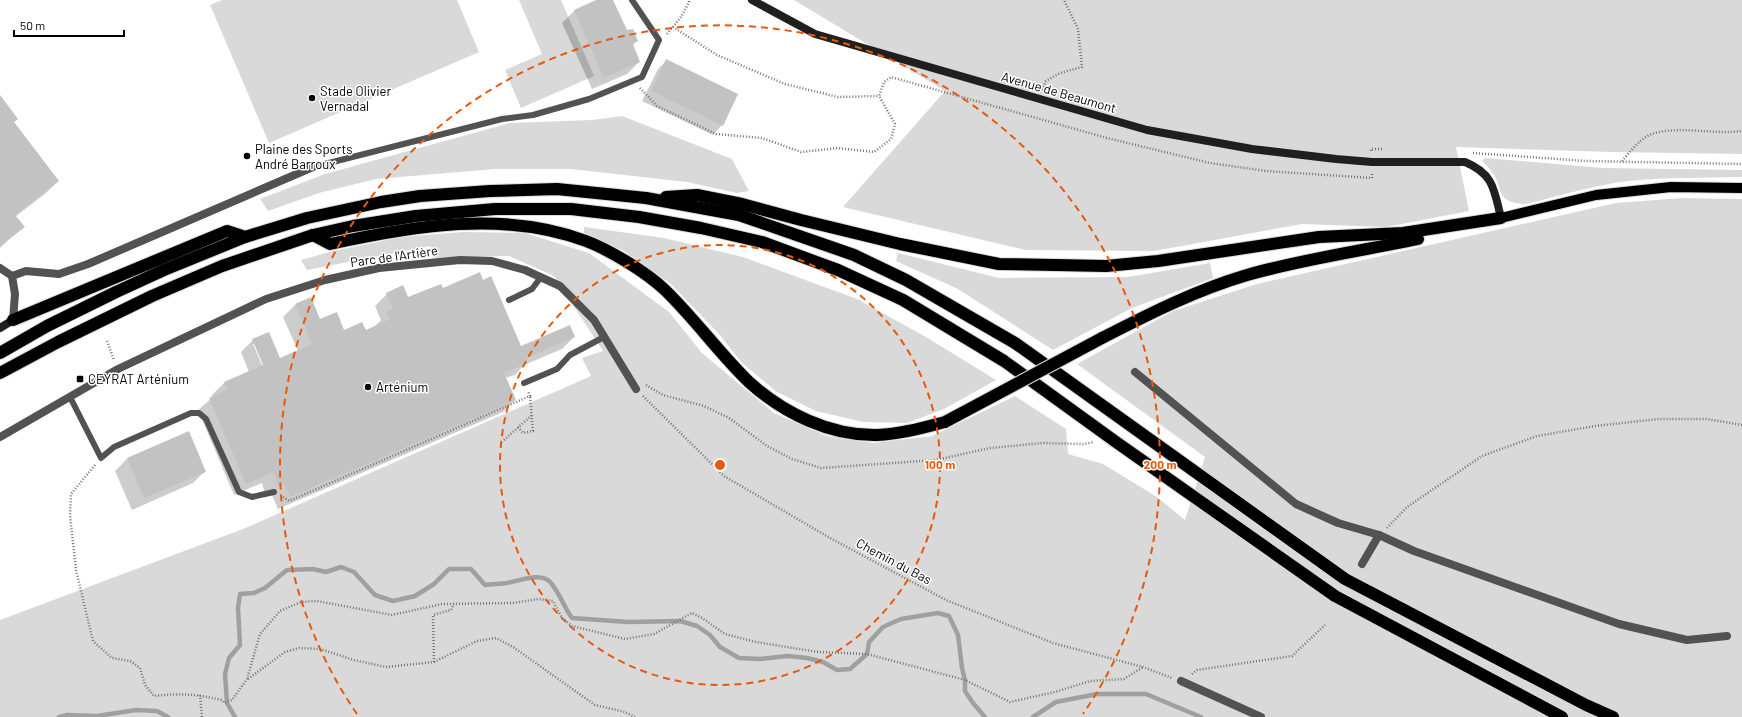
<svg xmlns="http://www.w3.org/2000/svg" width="1742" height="717" font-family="Barlow,sans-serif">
<rect width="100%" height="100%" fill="#fff"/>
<g fill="#d9d9d9">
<path d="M222,0H457L479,52L269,143L210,5Z"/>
<path d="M519,0H561L594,76L521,108L505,70L542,54Z"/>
<path d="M794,0H1742V154L1611,152L1456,147L1469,211L1386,227L1302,224L1154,251L1025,250L843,207L945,91Z"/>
<path d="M622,116L732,159L749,191L737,193L687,182L571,169H495L376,179L319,193L268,211L260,199L325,174L510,123L592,120Z"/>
<path d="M1485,158L1604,168L1742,170V177C1704,178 1666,177 1628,181C1594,185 1560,196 1526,204C1517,204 1505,202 1501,193C1499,189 1499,185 1497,181C1494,173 1488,167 1482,161Z"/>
<path d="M1682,198L1742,199V717H0V620L243,529L591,376L582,358L603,351L554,276L509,256L433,258L431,246L307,270L301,260L333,251L402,237L463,232L525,233L589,253L669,312L702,353L774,413L827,436L873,443L932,436L1015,396L1066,429L1068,454L1103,464L1157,497L1185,520L1205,457L1077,364L1173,311L1257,284L1616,203Z"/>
<path d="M584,227L664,238L743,257L857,299L926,337L996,380L944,409L907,423L863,422L816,411L777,392L741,362L720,335L671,284L624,251L584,233Z"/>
<path d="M898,253L999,278L1128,277L1210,263L1213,278L1132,308L1053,350L958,289L896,261Z"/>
</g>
<g fill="#0003" fill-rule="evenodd">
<path d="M598,0H612L627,32L637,41L632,45L639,62L627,74L592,89L562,23L574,11Z"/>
<path d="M667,60L722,125L713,135L642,101L658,69Z"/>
<path d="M0,97L13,122L58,181L46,193L15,217L21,228L0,248Z"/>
<path d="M483,281L520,348L574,337L562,349L524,365L515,375L505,378L515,400L503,412L278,509L272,495L266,497L262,483L234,495L198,410L213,397L212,395L224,383L249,372L241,352L253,340L280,359L298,351L283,317L295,305L319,321L344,331H365L376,327V325L381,320L375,306L387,294L407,299L442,289ZM253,344H256L266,369L264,370Z"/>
<path d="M127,459L205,471L193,483L132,510L115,471Z"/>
</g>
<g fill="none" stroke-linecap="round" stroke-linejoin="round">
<g stroke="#a0a0a0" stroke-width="4.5">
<path d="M59,717L67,715L97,716L136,710L157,711L168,717"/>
<path d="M235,717L227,703L225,674L229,658L240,645L238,608L240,594L254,593L265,588L287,570L313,569L326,572L341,567L354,572L375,595L393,601L415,596L434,584L449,569H471L485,585C493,584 500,584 507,583C519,581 542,571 551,583C560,594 564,607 572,618L628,622L680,621L697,626L710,635L720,647L739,658L759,659L788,656L807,658L823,662L837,670L850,669L867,654L869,642L883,627L901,619L938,613L949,616L958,635L962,668L965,680V691L973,703L985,717"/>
<path d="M1033,717L1056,702L1097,694H1146L1201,717"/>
</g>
</g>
<g fill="#c2c2c2">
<path d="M596,0H613L627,30L633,29L638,41L633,44L640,62L604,78L574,10Z"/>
<path d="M666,59L738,94L723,126L651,91Z"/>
<path d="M0,95L18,119L14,122L59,181L15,215L25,227L0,246Z"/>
<path d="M480,272L483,280L491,276L521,346L570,325L575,337L526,358L528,363L504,373L516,400L290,497L284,483L278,486L274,472L246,484L209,398L227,389L224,382L263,365L252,339L269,332L280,358L312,344L295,304L311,297L320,319L337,312L344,330L362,322L366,330L390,319L387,312L393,309L386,293L403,285L408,297L441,284L443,288Z"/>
<path d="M189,431L206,472L144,498L127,458Z"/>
</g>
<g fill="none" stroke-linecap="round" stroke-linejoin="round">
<path stroke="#d9d9d9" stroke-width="8" stroke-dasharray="8 4" stroke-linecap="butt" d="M1325,625L1362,564"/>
<g stroke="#dbdbdb" stroke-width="12">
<path id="primary" d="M1501,218L1596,195L1671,187L1742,188"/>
</g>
<g stroke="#dbdbdb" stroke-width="14">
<g id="highway">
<path d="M666,197L697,195L742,204L801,220L900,244L999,264L1106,266L1158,261L1319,237L1403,233L1501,218"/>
<path d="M313,235L330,244C413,226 504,210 586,241C610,250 646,272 665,290C695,319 719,353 749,382C783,413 830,436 877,435C901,434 922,428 945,422"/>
<path d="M13,320L227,231L245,237"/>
<path d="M1102,338C1149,314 1196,290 1247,275C1303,259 1361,251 1418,239"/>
<path d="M0,353L47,326L116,292L164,270L245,237L307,218L381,202L420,196L490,191L557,189L646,198L739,215L854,255L906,280L1015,343L1345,579L1586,705L1613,717"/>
<path d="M0,373L58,342L152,296L222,266L313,235L353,226L416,216L495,209H571L639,217L701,228L762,242L838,270L903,300L1004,361L1116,442L1335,596L1562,717"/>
</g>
</g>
<g stroke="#747474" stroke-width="2.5" stroke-dasharray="1 2" stroke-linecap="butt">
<path d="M673,27L717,55L785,84L838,97L879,96"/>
<path d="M667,34L681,17L689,2V0"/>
<path d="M640,88L657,106L716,134L762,138L801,152L838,148L874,152L891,139L895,124L879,96L884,82L891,77L1107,138L1210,163L1266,171L1372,178V172"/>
<path d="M1042,90L1046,81L1060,73L1082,67L1078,29L1064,0"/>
<path d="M1371,151V149H1384"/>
<path d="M1473,153L1586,161L1742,164"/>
<path d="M1622,161C1630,152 1640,138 1652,134C1679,125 1713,135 1742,131"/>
<path d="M107,341L114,360"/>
<path d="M646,385L663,395L704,406L729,418L767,446L792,459L821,468L936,460L990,448L1043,443L1084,444L1094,442"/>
<path d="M643,396L724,476L830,538L946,600L1053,643L1143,667L1172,678"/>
<path d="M518,427L523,433L533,431L530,396"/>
<path d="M504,440L532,415"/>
<path d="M95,465L71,494L70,515L76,570L93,641L112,658L130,661L140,668L145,685L154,696C181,693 195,694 222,700L224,703L232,700L247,679L260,634L280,611L301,602L317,601L392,615L442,604L513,603L538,599L553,601L562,618L572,626L625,639L654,634L692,613L702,618L725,634L756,642L818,652L867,654L965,680L1010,702L1055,692L1090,681L1124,679L1143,667"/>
<path d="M283,497L289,501L530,396L528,391"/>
<path d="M1387,528L1407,507L1482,456L1537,436L1595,426L1659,419H1707L1742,425"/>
<path d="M434,662L433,615L451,610L454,604"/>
<path d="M1192,674L1197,670L1292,656L1325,625"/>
<path d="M248,679L285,652L299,648L320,649L354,660L386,667L434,662L477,641L496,638L513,647L595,705L625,712L635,717"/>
<path d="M200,695L202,717"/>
</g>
<g stroke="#525252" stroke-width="6">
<path d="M313,167L502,119L533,115L589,99L642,77L659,40L632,0"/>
<path d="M509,300L532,289L541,277"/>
<path d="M524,383L557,369L570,355L604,337"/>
<path d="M70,397L101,458L114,447L191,413H199L206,419L239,492L252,497L274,492"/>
</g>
<g stroke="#525252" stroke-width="8">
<path d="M0,268L12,276"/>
<path d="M12,276L26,271L59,274L88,264L313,167"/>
<path d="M12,276L15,294L13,320"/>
<path d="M1135,372L1296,504L1338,523L1379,535L1414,551L1619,624L1687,640L1727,636"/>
<path d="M0,437L118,369L266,299L325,280L379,268L460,260L492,261L525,270L560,286L594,320L636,389"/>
<path d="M1362,564L1379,535"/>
<path d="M1181,681L1261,717"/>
</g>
<g stroke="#1f1f1f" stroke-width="8">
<path d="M752,0L815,34L1147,130L1252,149L1336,159L1372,162H1465C1494,174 1494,190 1501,218"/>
<path d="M0,328L13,320"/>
</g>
<use href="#primary" stroke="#000" stroke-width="10"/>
<use href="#highway" stroke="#000" stroke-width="12"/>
<g stroke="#dbdbdb" stroke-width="14" stroke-linecap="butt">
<path id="highway-bridge" d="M945,422L1102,338"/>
</g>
<use href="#highway-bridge" stroke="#000" stroke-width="12"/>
</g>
<g fill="none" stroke="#e8590c" stroke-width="2" stroke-dasharray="7 5">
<circle cx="720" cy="465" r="220"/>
<path d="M357 714A440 440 0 1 1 1083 714"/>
</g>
<g fill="#000" stroke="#fff" stroke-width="1.5">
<circle cx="312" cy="98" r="4"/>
<circle cx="247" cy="156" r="4"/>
<rect x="76" y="375" width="8" height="8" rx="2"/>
<circle cx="368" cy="387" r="4"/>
</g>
<g text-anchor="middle" stroke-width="3" stroke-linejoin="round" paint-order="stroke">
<g font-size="13" fill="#000" stroke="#fff" text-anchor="start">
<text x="320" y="96">Stade Olivier<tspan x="320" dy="15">Vernadal</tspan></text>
<text x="255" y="154">Plaine des Sports<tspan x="255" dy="15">André Barroux</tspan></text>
<text x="88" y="384">CEYRAT Arténium</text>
<text x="376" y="392">Arténium</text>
</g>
<g font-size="13" fill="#000" stroke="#fff">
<text transform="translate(1059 92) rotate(16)" y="5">Avenue de Beaumont</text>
<text transform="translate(394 256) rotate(-8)" y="5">Parc de l'Artière</text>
<text transform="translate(894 561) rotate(28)" y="5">Chemin du Bas</text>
</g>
</g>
<circle cx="720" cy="465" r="6" fill="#e8590c" stroke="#fff" stroke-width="2"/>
<g font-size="12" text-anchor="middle" font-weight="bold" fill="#e8590c" stroke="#fff" stroke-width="3" stroke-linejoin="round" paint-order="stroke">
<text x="940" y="469">100 m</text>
<text x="1160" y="469">200 m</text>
</g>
<path d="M14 30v6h110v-6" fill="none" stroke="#000000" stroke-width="2"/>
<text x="20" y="30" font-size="12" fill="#000000" stroke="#ffffff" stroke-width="3" paint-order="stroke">50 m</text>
</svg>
